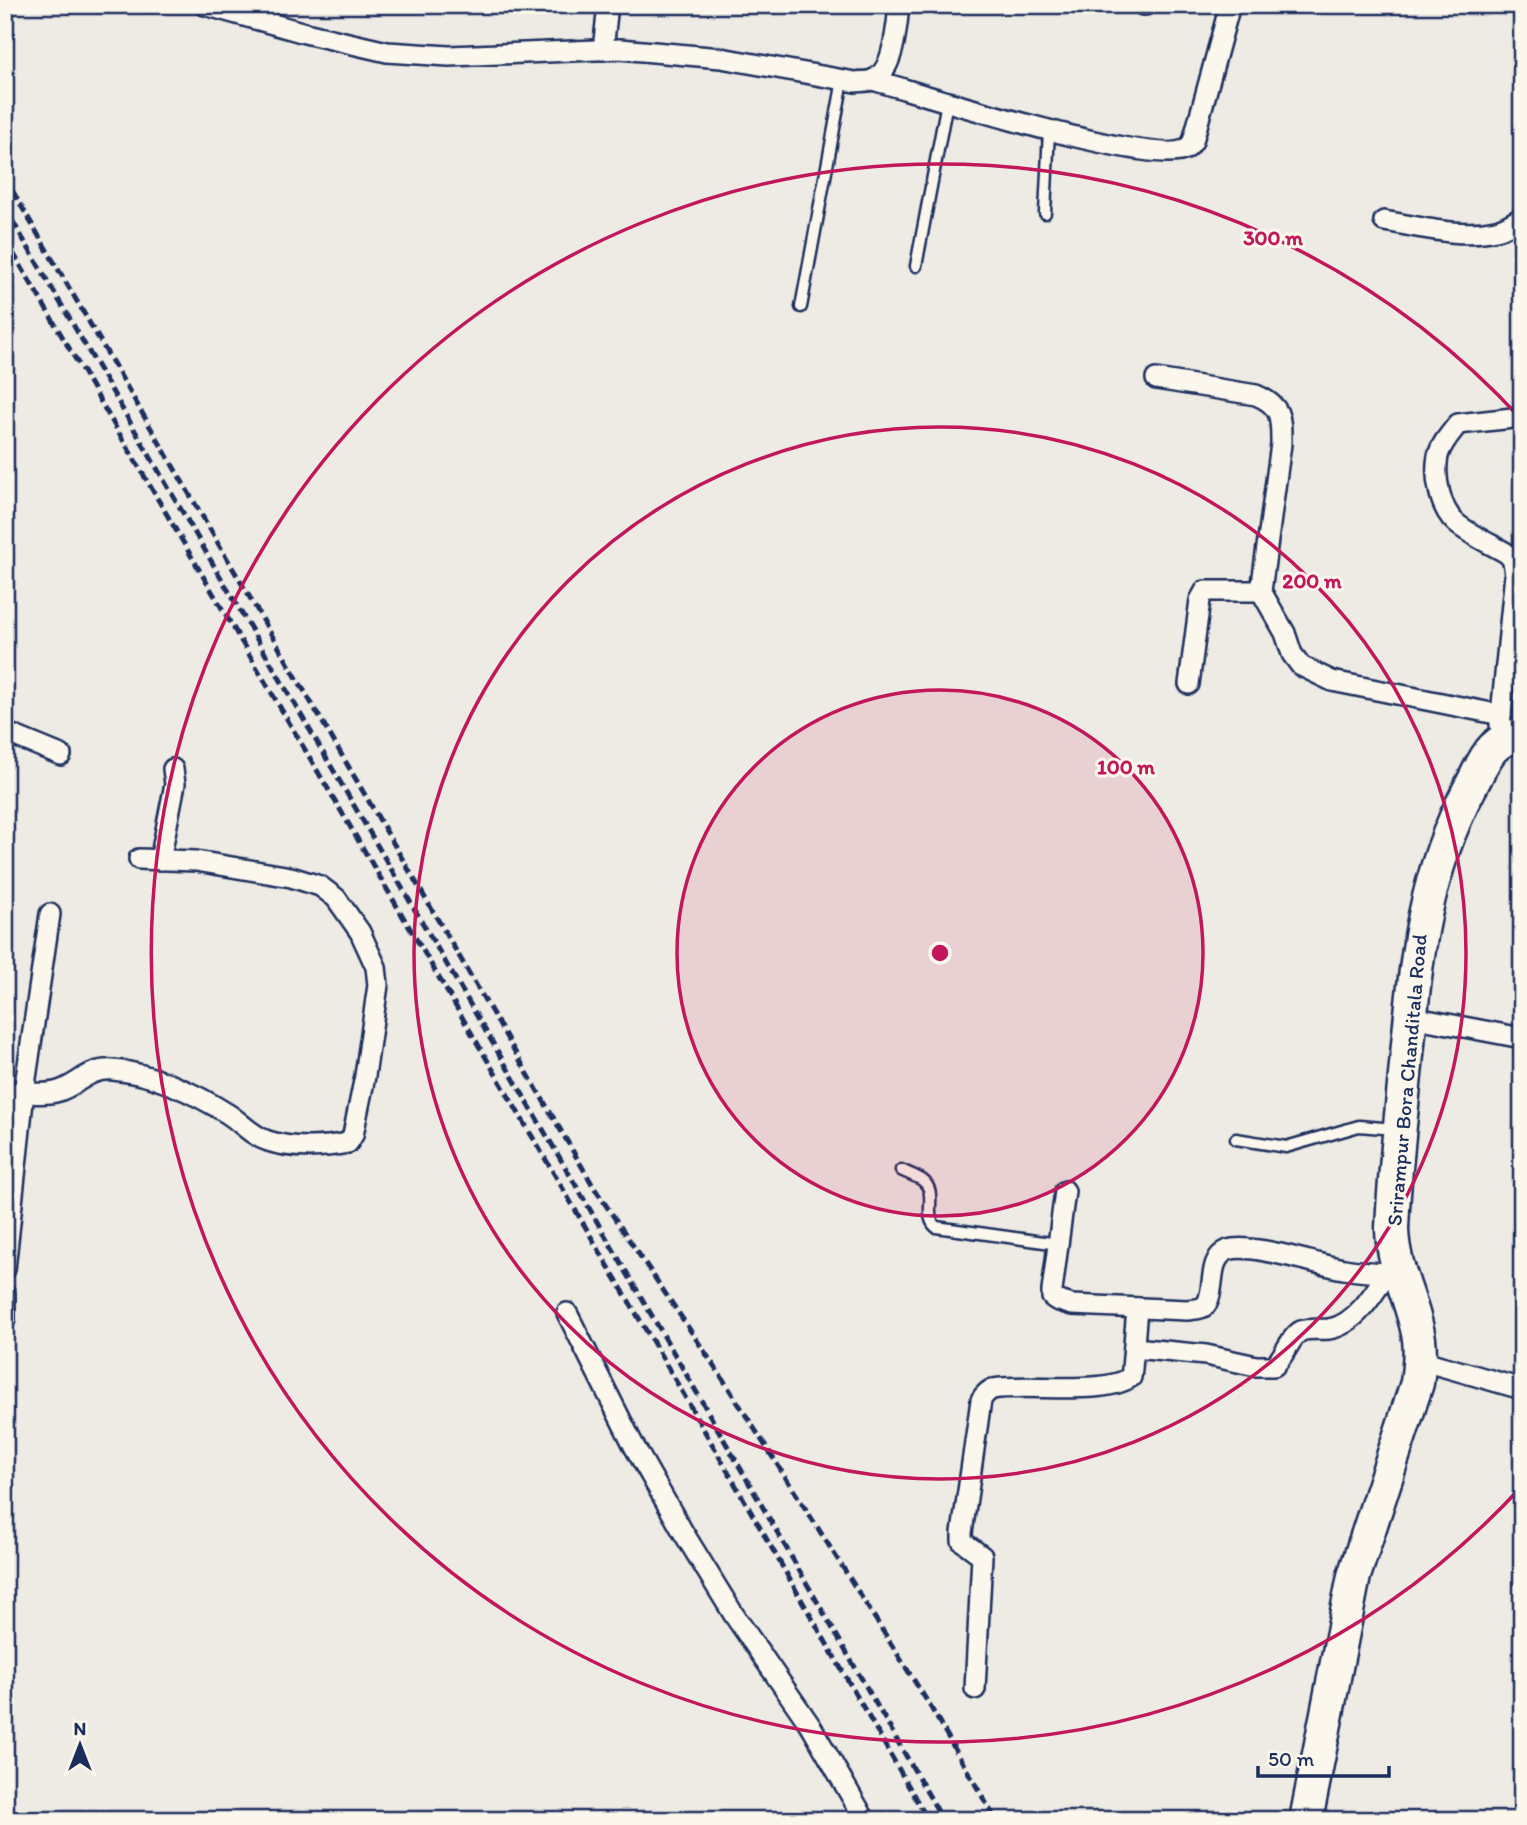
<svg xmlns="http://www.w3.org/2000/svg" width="1527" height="1825" font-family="Itim,sans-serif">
<rect width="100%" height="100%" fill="#eeebe4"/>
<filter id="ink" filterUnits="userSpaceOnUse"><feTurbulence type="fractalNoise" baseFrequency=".0143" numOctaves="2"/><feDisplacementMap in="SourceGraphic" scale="14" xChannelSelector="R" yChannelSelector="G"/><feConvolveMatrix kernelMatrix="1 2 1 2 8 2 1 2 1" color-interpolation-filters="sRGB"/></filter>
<g filter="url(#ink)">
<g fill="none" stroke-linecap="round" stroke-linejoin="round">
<g stroke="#1b2f5e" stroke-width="15">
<g id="service">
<path d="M1045,213L1049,130"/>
<path d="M916,266L947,102"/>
<path d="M801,307L843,80"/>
<path d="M1236,1139L1286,1147L1359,1126L1395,1129"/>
<path d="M901,1170C907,1173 916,1176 922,1180C939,1192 922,1215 936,1227L1058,1244"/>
</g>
</g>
<g stroke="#1b2f5e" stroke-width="24">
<g id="minor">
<path d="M205,5L305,33L387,52L449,56L620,49L721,58L855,82C860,81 867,82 872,80C894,73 897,25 899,5"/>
<path d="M1143,5H1145"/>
<path d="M603,50L608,5"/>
<path d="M873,80C920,93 1153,168 1186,149C1188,148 1192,143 1193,141L1230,5"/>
<path d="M1384,221C1420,227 1460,238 1496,230C1505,228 1513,222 1522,218"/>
<path d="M1156,379L1256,395C1282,406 1281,418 1281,444L1261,591L1285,633L1292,654L1301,666L1332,681L1501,715"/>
<path d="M1189,684L1200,600L1205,591H1261"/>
<path d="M1500,725L1515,574L1513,561L1508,554C1491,544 1470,535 1456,523C1440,509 1434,477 1438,456C1441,444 1450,434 1458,424L1522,417"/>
<path d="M5,732L61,755"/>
<path d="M160,860L175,784L173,769"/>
<path d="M1411,1017L1522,1038"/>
<path d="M5,1092C22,1092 44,1096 59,1091C80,1084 88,1068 113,1070C152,1073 195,1093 228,1114C242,1123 252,1136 268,1141C292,1149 323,1148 348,1143L353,1135L365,1076L378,985L376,967L360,932L336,898L320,886L291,877L196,861L139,859"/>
<path d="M1065,1191L1052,1291V1297L1056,1300L1072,1305L1187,1310C1194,1309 1203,1310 1207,1303C1216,1288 1207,1259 1228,1250C1251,1242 1318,1265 1344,1269C1362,1272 1380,1273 1398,1274"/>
<path d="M5,1269L24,1092L50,914"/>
<path d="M5,1294V1319"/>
<path d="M567,1313L634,1446L683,1532L734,1615L812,1728L865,1820"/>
<path d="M1134,1348L1206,1355L1256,1366H1274C1284,1357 1291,1336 1301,1331C1309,1328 1320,1330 1329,1329C1355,1325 1374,1294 1387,1273"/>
<path d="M1420,1360L1522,1389"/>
<path d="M975,1689L982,1556L962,1541V1533L981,1400C984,1395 987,1391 993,1389C1027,1383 1104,1396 1131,1377L1132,1369L1137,1308"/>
</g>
</g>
<g stroke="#1b2f5e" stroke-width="37">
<path id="primary" d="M1306,1820L1354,1576L1417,1383C1419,1368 1421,1354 1419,1339C1413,1300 1393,1270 1392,1229C1394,1174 1401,1119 1406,1065C1416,963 1421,882 1470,788C1485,761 1488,740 1522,734"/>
</g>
<use href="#service" stroke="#fbf7ec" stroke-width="10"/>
<use href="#minor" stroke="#fbf7ec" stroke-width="19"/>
<use href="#primary" stroke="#fbf7ec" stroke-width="32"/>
<g stroke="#1b2f5e" stroke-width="5" stroke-dasharray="10 5" stroke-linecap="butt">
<path d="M5,178L595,1189L719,1373L842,1566L927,1701L996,1820"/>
<path d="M5,208L693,1386L943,1820"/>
<path d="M5,239L677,1383L928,1820"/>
</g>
</g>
</g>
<circle cx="940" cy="953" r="263" fill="#c2185b" fill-opacity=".12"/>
<g fill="none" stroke="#c2185b" stroke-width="3.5">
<circle cx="940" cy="953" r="263"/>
<circle cx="940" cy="953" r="526"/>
<path d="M1522 1486A789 789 0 1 1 1522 420"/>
</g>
<g text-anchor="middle" stroke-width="6" stroke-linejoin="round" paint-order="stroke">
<g font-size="21" fill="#1b2f5e" stroke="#fbf7ec">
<text transform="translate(1407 1080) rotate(-85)" y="7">Srirampur Bora Chanditala Road</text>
</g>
</g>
<circle cx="940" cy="953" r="10" fill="#c2185b" stroke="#fbf7ec" stroke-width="3.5"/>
<g font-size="21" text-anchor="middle" font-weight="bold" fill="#c2185b" stroke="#fbf7ec" stroke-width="6" stroke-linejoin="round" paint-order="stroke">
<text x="1273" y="245">300 m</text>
<text x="1312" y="588">200 m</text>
<text x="1126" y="774">100 m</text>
</g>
<rect width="1527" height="1825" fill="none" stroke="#fbf7ec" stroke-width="28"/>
<rect x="14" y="14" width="1499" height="1797" fill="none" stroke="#1b2f5e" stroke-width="2.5" filter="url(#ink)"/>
<g transform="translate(80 1745)" stroke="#fbf7ec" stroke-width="5" paint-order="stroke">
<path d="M0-5L12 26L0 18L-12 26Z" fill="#1b2f5e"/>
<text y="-10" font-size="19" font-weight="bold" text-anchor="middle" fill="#1b2f5e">N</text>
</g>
<path d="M1258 1766v10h131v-10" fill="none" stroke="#1b2f5e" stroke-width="3.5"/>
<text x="1268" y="1766" font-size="21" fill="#1b2f5e" stroke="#fbf7ec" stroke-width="5" paint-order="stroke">50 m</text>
</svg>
